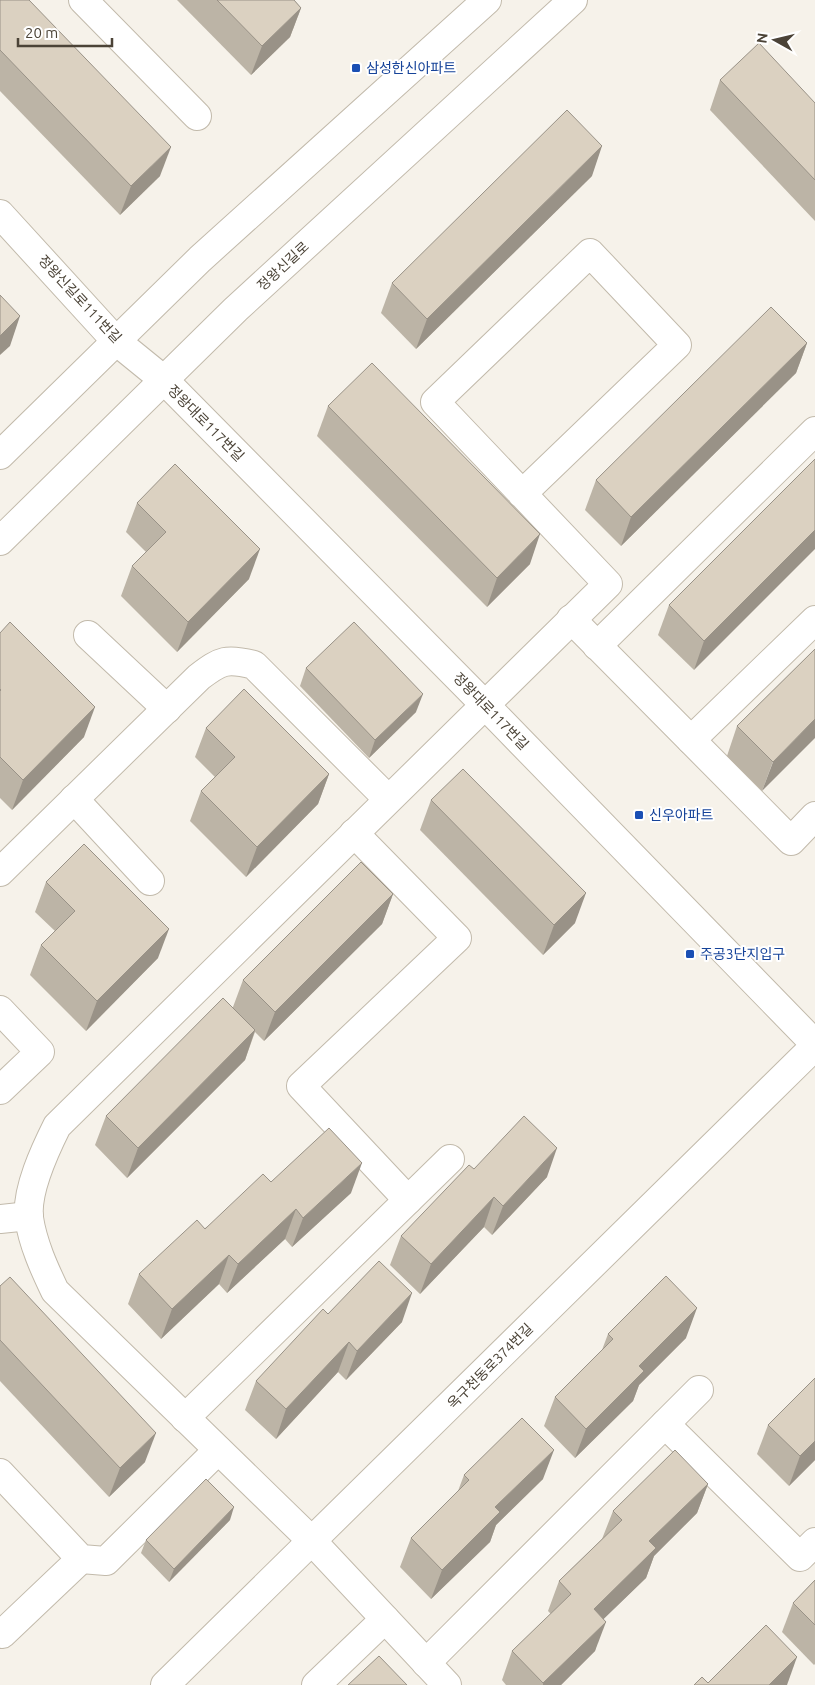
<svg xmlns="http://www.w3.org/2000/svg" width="815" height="1685" font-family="Ubuntu,'Noto Sans KR',sans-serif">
<rect width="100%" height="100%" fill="#f6f2ea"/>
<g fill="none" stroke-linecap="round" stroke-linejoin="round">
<g stroke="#c2baab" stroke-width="30">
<g id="minor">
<path d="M83,0L197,116"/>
<path d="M0,214L116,341L164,380L485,705L815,1044"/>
<path d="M0,455L200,259L487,0"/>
<path d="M0,541L236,309L573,0"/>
<path d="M571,619L791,841L815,816"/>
<path d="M88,635L167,709"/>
<path d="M597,646L815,431"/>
<path d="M691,740L815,620"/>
<path d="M74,799L150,881"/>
<path d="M354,833L457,938L301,1086L408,1200"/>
<path d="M0,872L199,677C221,660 227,658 254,665L388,799"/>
<path d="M0,1010L40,1052L0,1090"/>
<path d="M0,1219L29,1216"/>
<path d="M185,1418L450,1159"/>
<path d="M665,1424L800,1557L815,1542"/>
<path d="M0,1473L81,1559L106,1561L218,1450"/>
<path d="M0,1633L2,1634L81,1559"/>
<path d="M426,1663L699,1390"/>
<path d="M165,1685L815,1046"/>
<path d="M316,1685L385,1619"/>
<path d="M447,1685L312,1541L55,1291C44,1268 33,1244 29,1218C26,1190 45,1150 57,1126L608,584L435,402L590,253L677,345L522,494"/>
</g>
</g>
<use href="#minor" stroke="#fff" stroke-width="28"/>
</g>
<g fill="#bcb4a6">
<path d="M0,0L160,176L120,215L0,91Z"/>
<path d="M177,0H294L301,8L290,37L251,75Z"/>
<path d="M720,80L815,103V221L710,110Z"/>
<path d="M592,176L416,349L381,313L392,283Z"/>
<path d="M807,343L796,373L621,546L585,510L596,480Z"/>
<path d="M328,406L530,564L487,607L317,436Z"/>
<path d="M815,459L694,670L658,635L669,605Z"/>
<path d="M137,503L249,579L177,652L121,596L132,566L146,552L126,532Z"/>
<path d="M0,633L84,737L12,810L0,798Z"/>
<path d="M815,649L762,791L727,756L737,726Z"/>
<path d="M306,668L416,712L369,758L300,686Z"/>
<path d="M206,728L329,774L318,804L246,877L190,821L201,791L215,777L195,757Z"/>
<path d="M431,800L575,923L543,955L420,830Z"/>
<path d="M46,882L158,958L86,1031L30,975L41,945L55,931L35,912Z"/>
<path d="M393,894L382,924L264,1041L255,1032L245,1060L127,1178L95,1145L106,1116L233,1007L243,980Z"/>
<path d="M474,1169L547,1177L492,1235L484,1227L420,1294L390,1265L401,1236Z"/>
<path d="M271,1182L351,1193L292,1247L285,1239L227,1293L219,1284L161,1339L128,1304L139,1274Z"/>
<path d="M0,1286L145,1462L109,1497L0,1381Z"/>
<path d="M328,1314L402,1322L346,1380L338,1372L276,1439L245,1410L256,1381Z"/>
<path d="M608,1334L686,1338L639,1385L633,1401L575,1458L544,1426L555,1397L602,1350Z"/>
<path d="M815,1378V1460L789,1486L757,1454L768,1425Z"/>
<path d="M464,1475L543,1479L496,1525L490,1542L431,1599L400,1567L411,1538L458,1491Z"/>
<path d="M708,1484L697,1513L654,1556L646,1578L603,1619L595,1651L561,1685H506L502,1680L512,1651L551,1614L548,1611L559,1581L602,1539L613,1511Z"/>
<path d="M230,1520L169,1582L141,1553L146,1540Z"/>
<path d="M815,1580V1664L814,1665L782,1632L793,1603Z"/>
</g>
<g fill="#999287">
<path d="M301,8L290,37L251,75L262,46Z"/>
<path d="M602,146L592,176L416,349L427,319Z"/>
<path d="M171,147L160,176L120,215L131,186Z"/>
<path d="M20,316L10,346L0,355V336Z"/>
<path d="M807,343L796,373L621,546L631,517Z"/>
<path d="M815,530V549L694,670L704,641Z"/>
<path d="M540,534L530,564L487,607L497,578Z"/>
<path d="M260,549L249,579L177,652L188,622Z"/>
<path d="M423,694L416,712L369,758L375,740Z"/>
<path d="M95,707L84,737L12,810L23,780Z"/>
<path d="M815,719V738L762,791L773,762Z"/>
<path d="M329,774L318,804L246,877L257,847Z"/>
<path d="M586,893L575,923L543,955L554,925Z"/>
<path d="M393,894L382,924L264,1041L275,1012Z"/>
<path d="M169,929L158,958L86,1031L97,1001Z"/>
<path d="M255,1030L245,1060L127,1178L138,1148Z"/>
<path d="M557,1148L547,1177L492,1235L503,1206Z"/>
<path d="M362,1163L351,1193L292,1247L303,1218Z"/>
<path d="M494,1197L484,1227L420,1294L431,1264Z"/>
<path d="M296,1209L285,1239L227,1293L238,1264Z"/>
<path d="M229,1255L219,1284L161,1339L172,1309Z"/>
<path d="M412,1293L402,1322L346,1380L357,1351Z"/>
<path d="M697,1308L686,1338L639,1385L633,1401L575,1458L586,1429L639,1366Z"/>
<path d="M349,1342L338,1372L276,1439L286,1409Z"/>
<path d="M156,1433L145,1462L109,1497L120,1468Z"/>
<path d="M815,1441V1460L789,1486L800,1456Z"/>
<path d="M554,1450L543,1479L496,1525L490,1542L431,1599L442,1570L495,1507Z"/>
<path d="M708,1484L697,1513L654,1556L646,1578L583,1639L594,1609L649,1541Z"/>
<path d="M234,1507L230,1520L169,1582L174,1569Z"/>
<path d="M606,1622L595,1651L561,1685H543V1683Z"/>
<path d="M797,1657L787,1685H769Z"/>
</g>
<g fill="#dbd1c1" stroke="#999287">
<path d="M0,0H29L171,147L131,186L0,50Z"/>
<path d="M217,0H294L301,8L262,46Z"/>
<path d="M759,43L815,103V180L720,80Z"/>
<path d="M567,110L602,146L427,319L392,283Z"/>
<path d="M0,295L20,316L0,336Z"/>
<path d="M771,307L807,343L631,517L596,480Z"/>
<path d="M372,363L540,534L497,578L328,406Z"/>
<path d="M815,459V530L704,641L669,605Z"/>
<path d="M175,464L260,549L188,622L132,566L166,532L137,503Z"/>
<path d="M10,622L95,707L23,780L0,757V691L1,690L0,689V633Z"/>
<path d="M354,622L423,694L375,740L306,668Z"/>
<path d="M815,649V719L773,762L737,726Z"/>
<path d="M244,689L329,774L257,847L201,791L235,757L206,728Z"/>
<path d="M463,769L586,893L554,925L431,800Z"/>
<path d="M84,844L169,929L97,1001L41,945L75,911L46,882Z"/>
<path d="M361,862L393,894L275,1012L243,980Z"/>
<path d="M223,998L255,1030L138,1148L106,1116Z"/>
<path d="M524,1116L557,1148L503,1206L494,1197L431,1264L401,1236L469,1165L474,1169Z"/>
<path d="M329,1128L362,1163L303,1218L296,1209L238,1264L229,1255L172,1309L139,1274L197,1220L205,1229L263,1174L271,1182Z"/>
<path d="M379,1261L412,1293L357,1351L349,1342L286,1409L256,1381L323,1309L328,1314Z"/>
<path d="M666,1276L697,1308L639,1366L644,1371L586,1429L555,1397L613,1339L608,1334Z"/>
<path d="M10,1277L156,1433L120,1468L0,1340V1286Z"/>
<path d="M815,1378V1441L800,1456L768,1425Z"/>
<path d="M522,1418L554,1450L495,1507L500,1512L442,1570L411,1538L469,1480L464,1475Z"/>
<path d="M675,1450L708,1484L649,1541L656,1548L594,1609L606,1622L543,1683L512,1651L571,1594L559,1581L622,1520L613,1511Z"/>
<path d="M206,1479L234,1507L174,1569L146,1540Z"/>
<path d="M815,1580V1625L793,1603Z"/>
<path d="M766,1625L797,1657L769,1685H694L702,1677L708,1683Z"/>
<path d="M379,1656L407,1685H348Z"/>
</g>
<g fill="#1a4fb4" stroke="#fff" stroke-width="2">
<rect x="351" y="63" width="10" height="10" rx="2.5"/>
<rect x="634" y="810" width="10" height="10" rx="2.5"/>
<rect x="685" y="949" width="10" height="10" rx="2.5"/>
</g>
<g text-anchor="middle" stroke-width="4" stroke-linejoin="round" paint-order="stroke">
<g font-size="14" fill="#164399" stroke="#fff" text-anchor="start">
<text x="366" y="73">삼성한신아파트</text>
<text x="649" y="820">신우아파트</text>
<text x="700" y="959">주공3단지입구</text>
</g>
<g font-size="14" fill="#4b4337" stroke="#fff">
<text transform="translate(283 266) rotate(-43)" y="5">정왕신길로</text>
<text transform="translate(80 299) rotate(47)" y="5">정왕신길로111번길</text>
<text transform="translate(206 423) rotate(45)" y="5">정왕대로117번길</text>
<text transform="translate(491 711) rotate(46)" y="5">정왕대로117번길</text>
<text transform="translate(490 1366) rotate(-45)" y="5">옥구천동로374번길</text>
</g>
</g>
<g transform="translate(775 40) rotate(278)" stroke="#ffffff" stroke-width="4" paint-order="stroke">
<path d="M0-4L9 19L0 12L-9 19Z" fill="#4b4337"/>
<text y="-8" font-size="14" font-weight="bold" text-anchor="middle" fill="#4b4337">N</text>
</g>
<path d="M18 38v8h94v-8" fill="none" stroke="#4b4337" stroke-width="2.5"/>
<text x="25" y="38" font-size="15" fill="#4b4337" stroke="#ffffff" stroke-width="4" paint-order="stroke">20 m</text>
</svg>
